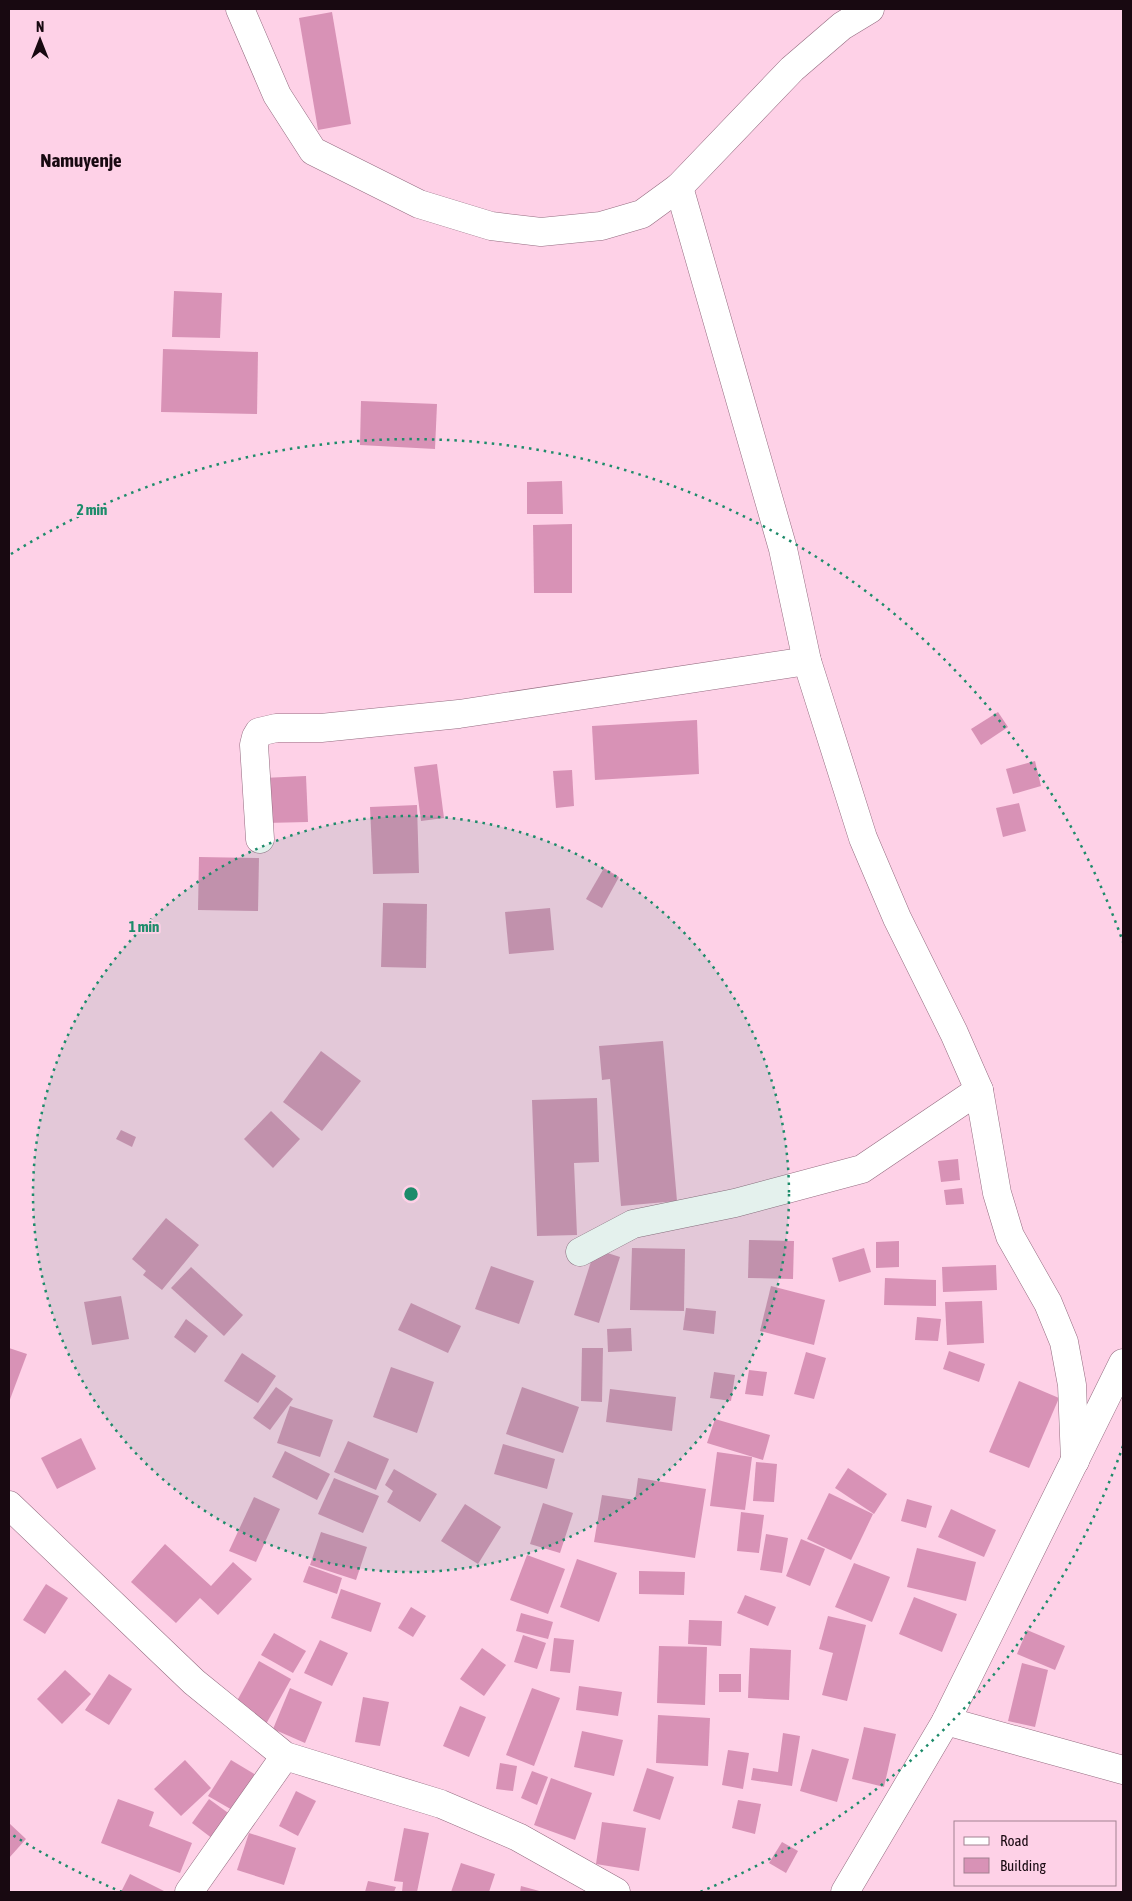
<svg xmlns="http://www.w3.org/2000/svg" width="1132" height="1901" font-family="'Asap Condensed',sans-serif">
<rect width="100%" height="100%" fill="#fed1e7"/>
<g fill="#d892b6">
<path d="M332,12L351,124L318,130L299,18Z"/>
<path d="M174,291L222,293L220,338L172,337Z"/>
<path d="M163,349L258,352L257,414L161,412Z"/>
<path d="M361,401L437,404L435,449L360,445Z"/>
<path d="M562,481L563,514H527V482Z"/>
<path d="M572,524V593H534L533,525Z"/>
<path d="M998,712L1008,727L981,745L971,729Z"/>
<path d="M697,720L699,774L595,780L592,726Z"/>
<path d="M1035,761L1041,786L1013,794L1006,769Z"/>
<path d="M437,764L444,818L421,821L414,767Z"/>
<path d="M572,770L574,806L556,808L553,771Z"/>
<path d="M306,776L308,822L265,823L263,778Z"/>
<path d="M1019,803L1026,831L1003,837L996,808Z"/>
<path d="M417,805L419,873L373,874L370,807Z"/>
<path d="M199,857L259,858L258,911L198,910Z"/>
<path d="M604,868L619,877L602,908L586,899Z"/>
<path d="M383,903L427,904L426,968L381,967Z"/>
<path d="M550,908L554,950L509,954L505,912Z"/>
<path d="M663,1041L677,1201L621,1206L610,1079L602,1080L599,1046Z"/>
<path d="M321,1051L361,1081L322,1131L283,1102Z"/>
<path d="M597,1098L599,1162L574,1163L577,1235L537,1236L532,1100Z"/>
<path d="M271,1111L300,1139L273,1168L244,1139Z"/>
<path d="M121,1130L136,1137L132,1147L116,1139Z"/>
<path d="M958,1159L960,1180L941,1182L938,1161Z"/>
<path d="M962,1188L964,1204L946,1205L944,1190Z"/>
<path d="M166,1218L199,1245L162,1290L143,1275L146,1271L132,1259Z"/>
<path d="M749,1240L794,1241L793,1279L748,1278Z"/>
<path d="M899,1241V1267L876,1268V1242Z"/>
<path d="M632,1248L685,1249L684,1311L630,1310Z"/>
<path d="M864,1248L871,1272L839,1282L832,1258Z"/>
<path d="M595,1249L620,1257L599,1323L574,1315Z"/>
<path d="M996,1265L997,1290L943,1292L942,1267Z"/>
<path d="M491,1266L534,1281L519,1324L475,1309Z"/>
<path d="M191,1267L243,1315L224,1336L171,1288Z"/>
<path d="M885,1278L936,1280V1306L884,1305Z"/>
<path d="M771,1286L825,1300L814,1345L760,1331Z"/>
<path d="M121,1296L129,1339L92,1345L84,1302Z"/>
<path d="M982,1301L984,1343L947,1345L945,1302Z"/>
<path d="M411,1303L461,1326L448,1353L398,1330Z"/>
<path d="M686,1308L716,1311L714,1334L683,1330Z"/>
<path d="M917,1317L941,1319L938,1341L915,1340Z"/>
<path d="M186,1319L208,1336L195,1353L174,1337Z"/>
<path d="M631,1328L632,1351L608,1352L607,1329Z"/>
<path d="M9,1348L27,1354L9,1402Z"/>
<path d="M582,1348H603L602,1402L581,1401Z"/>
<path d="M949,1351L985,1364L979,1382L943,1369Z"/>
<path d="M806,1352L826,1358L814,1399L794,1394Z"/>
<path d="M242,1353L276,1376L258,1403L224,1381Z"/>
<path d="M391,1367L434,1382L417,1433L373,1417Z"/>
<path d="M749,1370L767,1372L763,1396L745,1394Z"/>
<path d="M714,1372L735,1375L731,1401L710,1398Z"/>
<path d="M1019,1381L1059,1398L1029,1468L989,1452Z"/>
<path d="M276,1387L293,1399L270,1430L253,1418Z"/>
<path d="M522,1387L579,1407L563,1453L506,1434Z"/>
<path d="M610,1389L676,1397L672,1431L606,1422Z"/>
<path d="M290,1406L333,1420L320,1457L277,1443Z"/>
<path d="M715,1419L770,1435L763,1460L707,1443Z"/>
<path d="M81,1438L96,1469L57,1489L41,1458Z"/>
<path d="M348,1441L389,1459L376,1490L334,1472Z"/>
<path d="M503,1444L555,1459L547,1489L494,1474Z"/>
<path d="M285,1451L330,1474L317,1500L272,1477Z"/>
<path d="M717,1452L752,1457L745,1510L710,1506Z"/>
<path d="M756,1462L777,1464L774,1502L753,1501Z"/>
<path d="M848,1468L887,1494L874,1514L835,1488Z"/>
<path d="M394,1469L437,1494L420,1522L387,1502L393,1491L385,1485Z"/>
<path d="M334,1478L379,1496L363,1533L318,1514Z"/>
<path d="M638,1478L706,1489L695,1558L594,1542L602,1495L635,1500Z"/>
<path d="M829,1493L873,1514L851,1560L807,1539Z"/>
<path d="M254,1497L280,1509L256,1562L229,1551Z"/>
<path d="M907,1499L932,1506L926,1528L901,1521Z"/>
<path d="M543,1503L573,1513L560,1553L530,1544Z"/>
<path d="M465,1504L501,1527L478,1564L441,1541Z"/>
<path d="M951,1509L996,1530L984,1557L938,1537Z"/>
<path d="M741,1512L764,1515L759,1553L737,1551Z"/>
<path d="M321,1532L367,1547L356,1580L310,1565Z"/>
<path d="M766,1534L788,1538L782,1573L760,1570Z"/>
<path d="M801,1539L825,1549L810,1586L786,1576Z"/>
<path d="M165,1544L211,1586L233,1562L252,1579L218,1615L200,1598L176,1623L131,1582Z"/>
<path d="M917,1548L976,1562L966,1601L907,1587Z"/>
<path d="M527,1555L565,1569L548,1614L510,1600Z"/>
<path d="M577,1559L617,1573L599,1622L560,1607Z"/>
<path d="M854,1563L890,1577L872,1622L835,1607Z"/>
<path d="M309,1566L342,1578L337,1594L303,1582Z"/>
<path d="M639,1571L685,1572L684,1595L639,1594Z"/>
<path d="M46,1584L68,1598L45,1634L23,1620Z"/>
<path d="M341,1589L381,1603L371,1632L331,1618Z"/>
<path d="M745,1595L776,1607L768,1626L737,1613Z"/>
<path d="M914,1597L957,1614L942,1652L899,1634Z"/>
<path d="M411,1607L426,1616L413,1637L398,1628Z"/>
<path d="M521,1613L553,1622L548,1639L516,1631Z"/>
<path d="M828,1616L866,1625L847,1701L822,1695L833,1653L819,1649Z"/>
<path d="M689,1620L722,1621L721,1646L688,1644Z"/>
<path d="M1027,1630L1065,1646L1055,1670L1017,1654Z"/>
<path d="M274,1633L306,1651L293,1673L261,1655Z"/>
<path d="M523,1635L546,1643L537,1669L514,1662Z"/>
<path d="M554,1638L574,1640L570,1673L550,1671Z"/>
<path d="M320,1640L348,1653L332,1686L304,1673Z"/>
<path d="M659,1646L707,1647L705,1705L657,1703Z"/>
<path d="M482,1648L506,1665L484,1696L460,1679Z"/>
<path d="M750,1648L791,1650L789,1700L748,1698Z"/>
<path d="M259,1661L291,1679L265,1726L233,1708Z"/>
<path d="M1022,1663L1048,1670L1035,1727L1008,1721Z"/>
<path d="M65,1670L91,1694L62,1724L37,1699Z"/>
<path d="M109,1674L132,1689L109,1725L85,1710Z"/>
<rect x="719" y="1674" width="22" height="18"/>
<path d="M579,1686L622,1692L618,1716L576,1710Z"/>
<path d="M290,1688L322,1702L305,1743L273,1729Z"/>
<path d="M532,1688L560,1698L534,1766L506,1755Z"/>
<path d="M363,1697L389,1702L380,1746L355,1742Z"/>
<path d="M460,1706L486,1717L469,1757L443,1746Z"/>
<path d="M658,1715L710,1718L708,1766L656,1763Z"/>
<path d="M864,1727L896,1734L884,1787L852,1779Z"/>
<path d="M582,1731L623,1740L614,1776L574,1767Z"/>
<path d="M783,1733L800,1736L792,1786L751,1780L753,1768L778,1772Z"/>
<path d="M812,1749L849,1759L837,1802L800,1791Z"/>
<path d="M728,1750L749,1753L743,1789L722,1785Z"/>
<path d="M185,1760L211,1788L181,1816L154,1789Z"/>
<path d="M231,1760L256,1775L234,1811L208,1796Z"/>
<path d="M500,1763L517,1766L513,1791L496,1789Z"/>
<path d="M647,1768L674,1777L660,1820L633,1811Z"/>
<path d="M532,1771L548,1777L537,1805L521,1798Z"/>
<path d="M551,1778L592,1793L575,1840L534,1825Z"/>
<path d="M296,1791L316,1801L298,1836L279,1826Z"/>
<path d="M118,1799L154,1812L149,1826L192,1843L180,1873L101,1843Z"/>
<path d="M209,1799L231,1815L213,1839L192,1823Z"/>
<path d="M738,1800L761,1804L755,1834L732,1828Z"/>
<path d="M602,1822L646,1828L639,1871L596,1864Z"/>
<path d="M9,1823L26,1839L9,1858Z"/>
<path d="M404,1828L429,1833L417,1892H402L403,1882L394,1881Z"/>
<path d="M249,1833L296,1848L284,1885L237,1870Z"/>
<path d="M782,1842L798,1851L786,1873L769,1863Z"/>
<path d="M461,1863L495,1874L489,1892H451Z"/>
<path d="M130,1874L166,1892H121Z"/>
<path d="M368,1881L396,1887L394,1892H365Z"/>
<path d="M521,1886L543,1892H520Z"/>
</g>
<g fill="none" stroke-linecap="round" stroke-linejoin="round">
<g stroke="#946c80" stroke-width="29">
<g id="minor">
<path d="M240,9L277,95L313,151L419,204L491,226L541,232L601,226L642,214L679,187L792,69L842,26L870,9"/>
<path d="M679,187L783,549L807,661L863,838L897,918L954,1033L979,1090L997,1193L1010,1236L1048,1303L1064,1342L1072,1385L1075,1461"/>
<path d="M260,839L254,745L256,737L259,732L276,728H321L459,714L807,661"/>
<path d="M580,1252L633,1224L735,1203L862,1169L979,1090"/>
<path d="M9,1505L194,1682L285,1756L441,1804L518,1837L616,1892"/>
<path d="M946,1721L1123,1770"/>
<path d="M189,1892L285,1756"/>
<path d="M845,1892L946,1721L1123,1363"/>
</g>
</g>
<use href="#minor" stroke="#fff" stroke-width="28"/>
</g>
<circle cx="411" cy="1194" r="378" fill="#1d8b6a" fill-opacity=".12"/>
<g fill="none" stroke="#1d8b6a" stroke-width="2.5" stroke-dasharray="2.5 5">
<circle cx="411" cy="1194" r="378"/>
<path d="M1123 1446A755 755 0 0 1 700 1892M122 1892A755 755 0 0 1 11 1834M11 554A755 755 0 0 1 1123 942"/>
</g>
<g text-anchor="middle" stroke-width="4" stroke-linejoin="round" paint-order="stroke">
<g font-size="19" font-weight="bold" fill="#180911" stroke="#fed1e7">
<text x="81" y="167">Namuyenje</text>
</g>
</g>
<circle cx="411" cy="1194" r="8" fill="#1d8b6a" stroke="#fed1e7" stroke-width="2.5"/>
<g font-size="15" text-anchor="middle" font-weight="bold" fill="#1d8b6a" stroke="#fed1e7" stroke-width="4" stroke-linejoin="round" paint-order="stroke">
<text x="92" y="515">2 min</text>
<text x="144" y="932">1 min</text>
</g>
<rect width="1132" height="1901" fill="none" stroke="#180911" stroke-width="20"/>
<rect x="954" y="1821" width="162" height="65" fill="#fed1e7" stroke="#a28191"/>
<rect x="964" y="1837" width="25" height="8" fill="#ffffff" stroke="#a28191"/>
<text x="1000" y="1846" font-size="15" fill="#180911">Road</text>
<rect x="964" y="1858" width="25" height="15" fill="#d892b6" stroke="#a28191"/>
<text x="1000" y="1871" font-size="15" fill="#180911">Building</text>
<g transform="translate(40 40)" stroke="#fed1e7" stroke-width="4" paint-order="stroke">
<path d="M0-4L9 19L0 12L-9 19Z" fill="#180911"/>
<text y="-8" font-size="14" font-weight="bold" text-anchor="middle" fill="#180911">N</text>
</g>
</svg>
